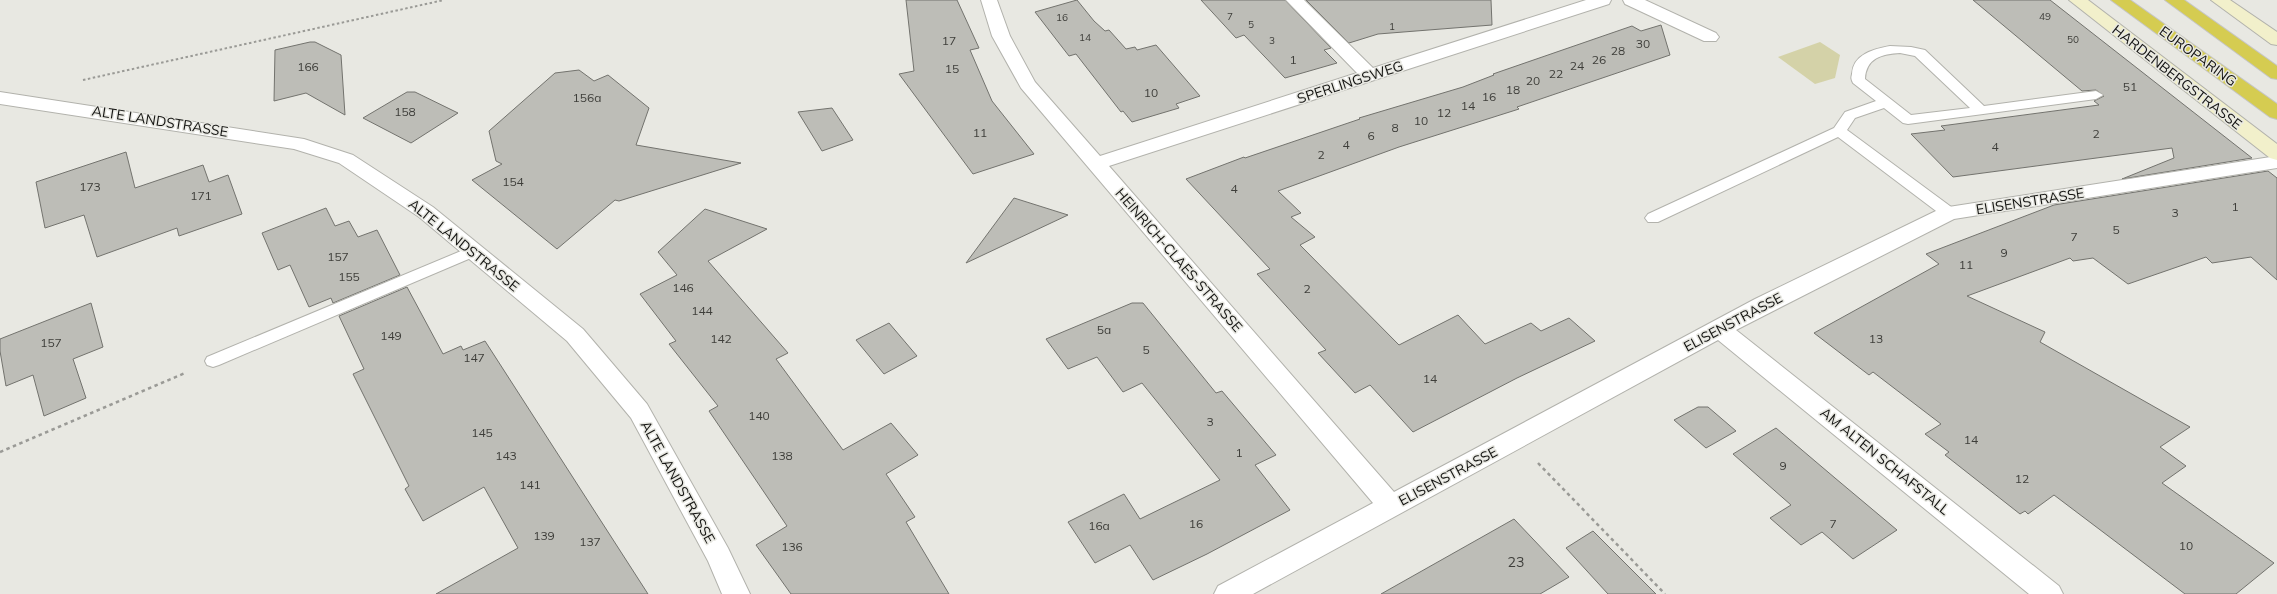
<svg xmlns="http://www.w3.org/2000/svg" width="2277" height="594" font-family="Mulish,sans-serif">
<rect width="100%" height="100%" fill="#e8e8e2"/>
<path fill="#d4d2a8" d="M1820,42L1840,55L1835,78L1815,84L1778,57Z"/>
<g fill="#bdbdb7" stroke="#73736e">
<path d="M906,0H957L979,48L970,50L992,101L1034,154L973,174L899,74L914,71Z"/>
<path d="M1077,0L1094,21L1105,31L1109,30L1126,49L1135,47L1137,50L1156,45L1200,96L1176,104L1179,108L1132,122L1123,111L1121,112L1076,54L1069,56L1035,12Z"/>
<path d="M1201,0H1285L1331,48L1324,50L1337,63L1285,78L1244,35L1236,38Z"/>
<path d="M1306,0H1491L1492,25L1378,34L1349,43Z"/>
<path d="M1973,0H2050L2252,158L2122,179L2174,158L2172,148L1953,177L1911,134L1945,130L1941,126L2099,105L2094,101L2104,96L2096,90L2082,91Z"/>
<path d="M1661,25L1670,55L1517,107L1519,109L1399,147L1278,191L1301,213L1291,217L1315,237L1300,245L1399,345L1458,315L1485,344L1531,323L1541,331L1569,318L1595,341L1517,378L1413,432L1370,385L1355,393L1318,353L1326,350L1257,274L1270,269L1186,179L1244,157L1245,158L1360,119L1359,118L1463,87L1494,75L1493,74L1632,26L1641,31Z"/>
<path d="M310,42H315L341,55L345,115L306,93L274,101L275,50Z"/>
<path d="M579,70L594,81L608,75L649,108L636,145L741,163L619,201L615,200L557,249L472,180L502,164L496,161L489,131L555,73Z"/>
<path d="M407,92H415L458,113L411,143L363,118Z"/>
<path d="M832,108L853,140L822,151L798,112Z"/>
<path d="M126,152L135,188L203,165L209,182L228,175L242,214L179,236L177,228L97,257L84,215L45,228L36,182Z"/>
<path d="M2268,171L2277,178V280L2251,257L2212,263L2206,257L2128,284L2093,258L2073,261L2070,258L1967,296L2045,332L2040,342L2190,427L2160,447L2186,466L2162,483L2274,563L2236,594H2185L2054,495L2028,514L2025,511L2020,514L1945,455L1949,452L1925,434L1941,424L1873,372L1869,375L1814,333L1939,264L1926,254L2054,205Z"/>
<path d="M1014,198L1068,215L966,263Z"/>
<path d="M326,208L335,226L349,221L358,237L377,230L400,275L333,303L331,298L309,307L290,265L278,270L262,233Z"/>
<path d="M705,209L767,229L708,261L788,353L776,359L843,450L891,423L918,455L886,474L915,517L906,522L949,594H791L756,545L787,526L709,411L718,406L669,344L676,341L640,294L677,275L658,252Z"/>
<path d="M407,287L443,354L461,346L463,350L485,341L648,594H436L518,548L484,487L423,521L405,489L409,486L353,374L364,369L339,316Z"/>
<path d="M91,303L103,347L73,359L86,398L44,416L33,375L6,386L0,351V339Z"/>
<path d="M1132,303H1143L1216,393L1222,391L1276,455L1255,465L1290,510L1207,554L1153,580L1130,545L1095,563L1068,522L1124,494L1140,519L1220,480L1142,383L1123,392L1097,357L1068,369L1046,339Z"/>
<path d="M889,323L917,356L884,374L856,340Z"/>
<path d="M1698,407H1708L1736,431L1706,448L1674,420Z"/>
<path d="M1776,428L1835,478L1897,530L1853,559L1822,532L1801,545L1770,518L1791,505L1733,454Z"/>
<path d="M1514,519L1569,577L1540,594H1381Z"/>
<path d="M1593,531L1656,594H1608L1566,548Z"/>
</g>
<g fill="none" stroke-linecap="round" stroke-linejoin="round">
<g stroke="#b2b2ac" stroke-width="2">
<g id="lane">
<path d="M1890,46L1911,47L1925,50L1984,106L2096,91L2103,95L2096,99L1908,124L1903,123L1884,108L1855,118L1847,130L1954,209L1956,213L1954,217H1944L1838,137L1658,222H1648L1645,218L1648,214L1834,128L1845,112L1876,101L1853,83C1851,79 1851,78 1852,74C1853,54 1874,49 1890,46ZM1900,53L1915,56L1970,108L1911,115L1865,79C1866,58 1882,54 1900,53Z"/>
<path d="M473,246L478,247L481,251L478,255L219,365L213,367L207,365L205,361L207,357Z"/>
</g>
</g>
<g stroke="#b2b2ac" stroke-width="2">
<g id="street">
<path d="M981,0H997L1010,36L1035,82L1100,156L1357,73L1286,0H1304L1373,68L1586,0H1611L1609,4L1109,166L1394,492L1755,299L1942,208L2277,156V168L1954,219L1736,330L2059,586L2063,594H2029L1718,340L1253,594H1214L1218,586L1373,503L1021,88L992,36Z"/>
<path d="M1623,0H1645L1716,33L1719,37L1716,41H1704L1625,4Z"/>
<path d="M0,92L304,139L353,155L433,207L583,329L647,404L728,548L750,594H722L708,561L631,418L567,341L419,217L339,163L294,149L0,104Z"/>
</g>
</g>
<g stroke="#b2b2ac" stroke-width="2">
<g id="secondary">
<path d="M2069,0H2088L2277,144V160L2270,158Z"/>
<path d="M2211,0H2230L2277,32V45L2271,44Z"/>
</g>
</g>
<g stroke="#c6c6c6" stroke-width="2">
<g id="highway">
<path d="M2111,0H2130L2277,104V119L2270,117Z"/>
<path d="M2165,0H2184L2277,66V79L2271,78Z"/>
</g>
</g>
<path stroke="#9a9a96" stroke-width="2" stroke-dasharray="2.5 2.5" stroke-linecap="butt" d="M83,80L444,0"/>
<g stroke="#9a9a96" stroke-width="2.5" stroke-dasharray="3.5 3.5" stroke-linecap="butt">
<path d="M0,452L185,373"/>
<path d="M1538,463L1665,594"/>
</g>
<use href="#lane" fill="#fff" fill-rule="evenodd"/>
<use href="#street" fill="#fff" fill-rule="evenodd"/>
<use href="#secondary" fill="#f2f0cb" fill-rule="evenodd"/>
<use href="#highway" fill="#d5cc51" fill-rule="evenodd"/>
</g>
<g text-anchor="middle" stroke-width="3" stroke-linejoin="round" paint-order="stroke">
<g font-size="10" fill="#3e3e3a">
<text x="1230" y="20">7</text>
<text x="2045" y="20">49</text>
<text x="1062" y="21">16</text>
<text x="1251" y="28">5</text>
<text x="1392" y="30">1</text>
<text x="1085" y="41">14</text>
<text x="2073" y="43">50</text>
<text x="1272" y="44">3</text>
</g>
<g font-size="12" fill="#3e3e3a">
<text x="949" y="45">17</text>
<text x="1643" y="48">30</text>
<text x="1618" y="55">28</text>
<text x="1293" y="64">1</text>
<text x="1599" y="64">26</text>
<text x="1577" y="70">24</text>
<text x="308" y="71">166</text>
<text x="952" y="73">15</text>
<text x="1556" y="78">22</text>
<text x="1533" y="85">20</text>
<text x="2130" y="91">51</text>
<text x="1513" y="94">18</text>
<text x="1151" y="97">10</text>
<text x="1489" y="101">16</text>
<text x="587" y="102">156a</text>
<text x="1468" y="110">14</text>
<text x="405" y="116">158</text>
<text x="1444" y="117">12</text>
<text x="1421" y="125">10</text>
<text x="1395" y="132">8</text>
<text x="980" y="137">11</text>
<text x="2096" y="138">2</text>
<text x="1371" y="140">6</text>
<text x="1346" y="149">4</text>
<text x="1995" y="151">4</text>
<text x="1321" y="159">2</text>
<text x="513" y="186">154</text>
<text x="90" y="191">173</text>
<text x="1234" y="193">4</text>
<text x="201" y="200">171</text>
<text x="2235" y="211">1</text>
<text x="2175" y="217">3</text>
<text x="2116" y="234">5</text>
<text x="2074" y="241">7</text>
<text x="2004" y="257">9</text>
<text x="338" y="261">157</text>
<text x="1966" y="269">11</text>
<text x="349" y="281">155</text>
<text x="683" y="292">146</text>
<text x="1307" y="293">2</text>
<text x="702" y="315">144</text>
<text x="1104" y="334">5a</text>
<text x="391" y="340">149</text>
<text x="721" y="343">142</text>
<text x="1876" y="343">13</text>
<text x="51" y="347">157</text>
<text x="1146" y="354">5</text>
<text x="474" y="362">147</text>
<text x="1430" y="383">14</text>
<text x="759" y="420">140</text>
<text x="1210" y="426">3</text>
<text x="482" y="437">145</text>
<text x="1971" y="444">14</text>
<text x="1239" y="457">1</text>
<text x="506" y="460">143</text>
<text x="782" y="460">138</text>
<text x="1783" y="470">9</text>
<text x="2022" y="483">12</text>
<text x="530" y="489">141</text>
<text x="1196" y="528">16</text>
<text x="1833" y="528">7</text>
<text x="1099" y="530">16a</text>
<text x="544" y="540">139</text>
<text x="590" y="546">137</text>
<text x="2186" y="550">10</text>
<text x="792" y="551">136</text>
</g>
<g font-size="14" fill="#131311" stroke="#e8e8e2">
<text transform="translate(2198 56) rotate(36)" y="5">EUROPARING</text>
<text transform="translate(2177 77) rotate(38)" y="5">HARDENBERGSTRASSE</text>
<text transform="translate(1350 82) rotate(-18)" y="5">SPERLINGSWEG</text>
<text transform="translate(160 121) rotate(9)" y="5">ALTE LANDSTRASSE</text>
<text transform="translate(2030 201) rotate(-9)" y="5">ELISENSTRASSE</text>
<text transform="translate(464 245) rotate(39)" y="5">ALTE LANDSTRASSE</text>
<text transform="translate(1179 260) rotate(49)" y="5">HEINRICH-CLAES-STRASSE</text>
<text transform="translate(1733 322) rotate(-28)" y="5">ELISENSTRASSE</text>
<text transform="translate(1885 461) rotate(39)" y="5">AM ALTEN SCHAFSTALL</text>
<text transform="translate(1448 476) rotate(-28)" y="5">ELISENSTRASSE</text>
<text transform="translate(678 482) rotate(61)" y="5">ALTE LANDSTRASSE</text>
</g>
<g font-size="14" fill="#3e3e3a">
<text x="1516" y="567">23</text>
</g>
</g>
</svg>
